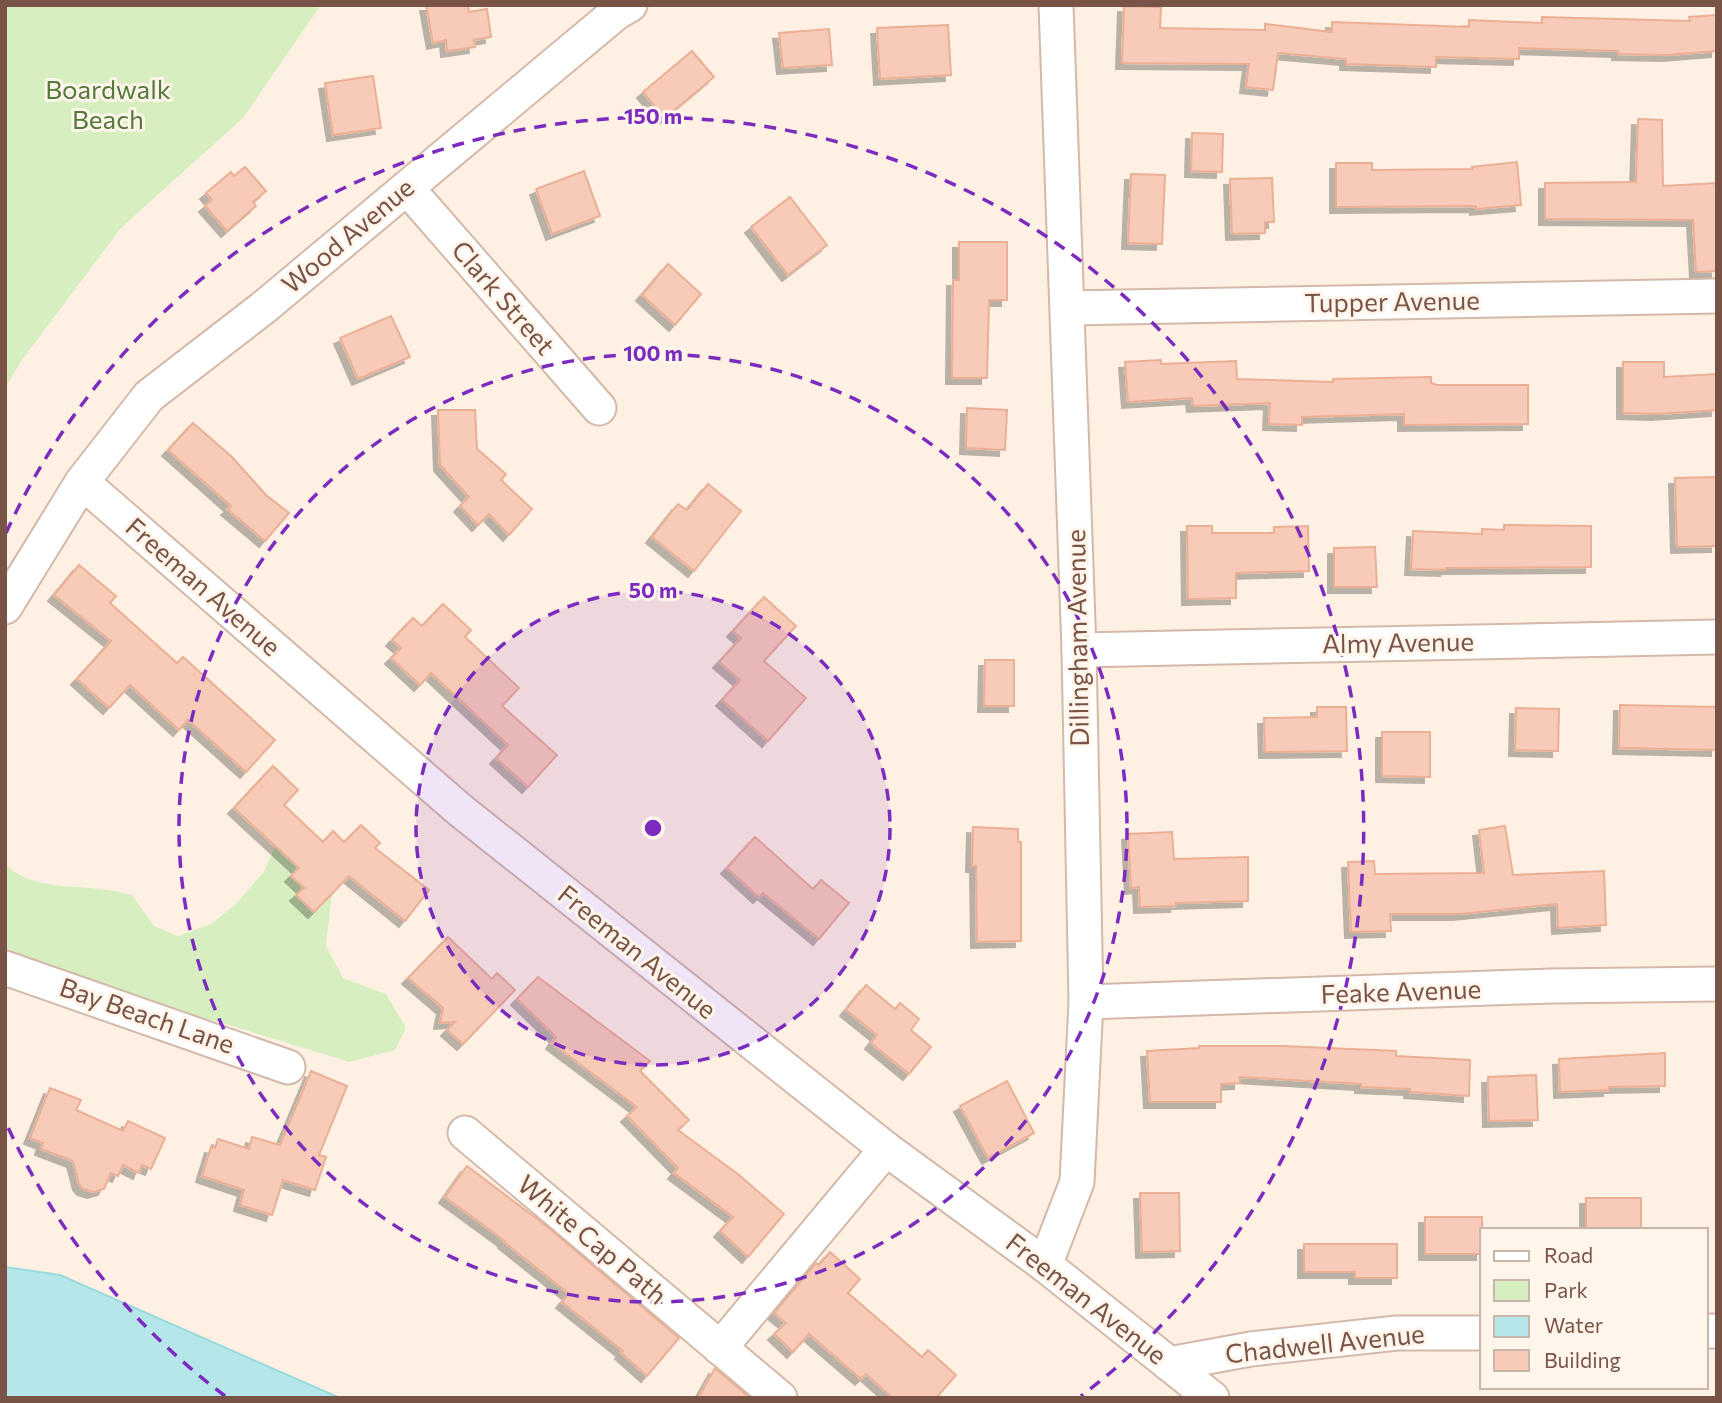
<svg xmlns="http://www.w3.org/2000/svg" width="1722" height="1403" font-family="Commissioner,sans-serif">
<defs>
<filter id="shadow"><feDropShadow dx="-6" dy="6" stdDeviation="0" flood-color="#0004"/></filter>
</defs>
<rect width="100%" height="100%" fill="#fef1e3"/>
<g fill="#d6eec0">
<path d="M5,5H321L243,118L121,228L22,360L5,388Z"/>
<path d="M300,830L316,833L332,894L326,946L343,978L386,994L406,1028L395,1050L349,1062L232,1026L124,996L40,966L5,951V864C31,889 66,885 99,889C110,890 122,892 132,895L154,926L178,936L211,924L235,905L263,873L277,843Z"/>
</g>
<path fill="#b5e7ea" stroke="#9ad9dd" stroke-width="2" d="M5,1267L60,1275L340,1398H5Z"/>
<g fill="#f7cbb8" stroke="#ebaf96" stroke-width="2" filter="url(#shadow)">
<path d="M426,5H468L469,12L487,9L491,37L474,40L475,47L447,51L446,40L433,43Z"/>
<path d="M1124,6L1161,7L1160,28L1265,30V24L1332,32V22L1469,27V20L1542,23V17L1690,21L1689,17L1717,15V51L1668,55L1618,54V51L1519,48V59L1436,57V67L1346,64V59L1278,53L1273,90L1246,87L1249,64L1122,63Z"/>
<path d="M948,25L951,75L880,79L877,28Z"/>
<path d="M829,29L832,65L783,68L779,33Z"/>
<path d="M692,51L714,77L665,118L643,92Z"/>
<path d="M373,76L381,128L333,135L325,83Z"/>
<path d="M1638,119L1662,120L1663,186L1717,183V271L1696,272L1693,220L1545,219V183L1636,182Z"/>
<path d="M1192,133L1223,134L1222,172L1191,171Z"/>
<path d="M1517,162L1521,205L1476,209V206L1336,207V163H1372V170L1472,169V167Z"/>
<path d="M245,167L266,191L253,202L256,206L227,231L205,206L212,200L206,193L231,172L234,176Z"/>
<path d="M584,171L600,216L552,234L536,189Z"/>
<path d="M1131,174L1165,175L1162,244L1128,243Z"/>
<path d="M1272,178L1274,222H1265V233L1232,234L1230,179Z"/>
<path d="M790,197L827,245L788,275L751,227Z"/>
<path d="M959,242H1007V300H989L987,378H952L953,280H959Z"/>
<path d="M668,264L701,294L675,325L642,295Z"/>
<path d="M391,316L410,357L358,379L340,338Z"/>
<path d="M1161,360V364L1236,361L1237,379L1333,382V379L1431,377V383L1437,385H1528V424L1404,425V414L1302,417V425L1269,424L1270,403L1193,406L1192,398L1128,402L1125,362Z"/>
<path d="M1623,362H1664V377L1717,374V410L1657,414L1623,413Z"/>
<path d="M967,408L1007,410L1005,450L966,448Z"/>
<path d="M438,410H475L477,449L506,474L501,480L532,509L509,535L489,514L478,525L460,506L469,497L440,465Z"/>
<path d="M193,423L232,457L266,495L289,513L265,541L227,509L231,506L168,450Z"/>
<path d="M1717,477V546L1677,547L1675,478Z"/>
<path d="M708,484L741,511L694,571L652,537L678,504L687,510Z"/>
<path d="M1504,525L1591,526V567L1446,568V570L1411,569L1413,531L1482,534V529L1504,530Z"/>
<path d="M1187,526H1212V533H1274V527L1308,526L1309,571L1236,573V598L1188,599Z"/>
<path d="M1375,547L1377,587H1334V548Z"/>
<path d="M79,565L116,596L110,603L177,663L183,657L275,740L246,772L188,720L179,730L130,685L109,708L77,679L111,641L54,595Z"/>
<path d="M764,597L796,626L764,661L806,698L768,741L722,700L740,680L719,662L741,638L733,631Z"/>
<path d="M443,604L471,630L465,637L519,688L502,706L557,755L528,787L496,758L508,745L431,673L420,685L391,658L401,648L392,640L413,618L422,626Z"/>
<path d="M985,660H1014V706H984Z"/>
<path d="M1620,705L1717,707V750L1619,748Z"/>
<path d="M1317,707H1346L1347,751L1265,752L1264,718L1317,717Z"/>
<path d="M1516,708L1559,709L1558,751L1515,750Z"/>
<path d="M1382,732H1430V777L1382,776Z"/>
<path d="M273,766L298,790L284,805L323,842L333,831L344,842L361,825L380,843L375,848L429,890L405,921L349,876L314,912L296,895L304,888L291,876L299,868L234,808Z"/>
<path d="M1505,826L1513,875L1604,871L1606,925L1558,928L1557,904L1459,914H1390L1391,931L1351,932L1348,862L1374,861L1375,874L1484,873L1479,830Z"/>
<path d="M973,827L1018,829V842H1021V941L977,942L976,866H972Z"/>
<path d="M1172,832L1174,859L1248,857V901L1176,903V906L1140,907L1139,887L1131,888L1128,834Z"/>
<path d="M755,837L813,889L821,880L849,903L819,939L763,893L759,897L727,868Z"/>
<path d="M448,937L492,979L497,973L515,990L463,1044L447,1030L455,1022L440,1023L443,1008L408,978Z"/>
<path d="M538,977L650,1061L640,1071L689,1120L678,1130L739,1175L784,1214L748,1257L720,1231L733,1217L674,1173L678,1168L627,1116L637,1107L552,1043L556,1037L517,999Z"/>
<path d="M866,985L895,1009L900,1003L919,1019L911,1030L931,1047L909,1074L871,1043L877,1035L846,1010Z"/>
<path d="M1199,1046H1283L1396,1051V1056L1470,1060L1469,1096L1410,1092V1089L1361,1087V1084L1240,1077V1083L1221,1084V1102H1150L1147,1051L1199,1048Z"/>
<path d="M1665,1053V1086L1609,1087V1090L1560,1092L1559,1059Z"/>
<path d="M311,1071L347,1086L319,1155L326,1157L315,1190L283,1180L272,1215L240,1205L244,1190L202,1176L211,1147L215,1148L218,1139L249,1149L252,1137L280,1145Z"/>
<path d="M1536,1075L1538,1120L1489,1121L1488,1077Z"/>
<path d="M1007,1081L1034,1133L988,1158L960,1106Z"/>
<path d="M50,1088L81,1100L76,1110L123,1131L128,1121L165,1138L151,1169L142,1165L139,1173L123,1165L118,1176L111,1173L104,1189L93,1192L83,1189L79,1184L73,1161L41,1149L43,1143L30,1138Z"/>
<path d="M467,1166L544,1224L679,1338L647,1376L621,1353L623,1351L562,1302L569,1294L504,1242L505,1241L445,1197Z"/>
<path d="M1140,1193H1179L1180,1251L1142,1252Z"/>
<rect x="1586" y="1198" width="55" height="32"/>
<rect x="1425" y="1217" width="57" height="37"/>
<path d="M1304,1244H1397V1278H1355V1272H1304Z"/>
<path d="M830,1252L860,1279L848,1293L922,1357L928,1350L956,1375L936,1398H893L866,1374L861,1379L809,1334L793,1352L774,1334L786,1323L774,1313L816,1263L819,1265Z"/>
<path d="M715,1368L750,1398H698Z"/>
</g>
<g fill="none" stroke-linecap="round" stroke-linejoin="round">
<g stroke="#d3b9aa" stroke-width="37">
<g id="minor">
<path d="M407,188L599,408"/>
<path d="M1068,308L1717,296"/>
<path d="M82,482L460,810L886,1149L1045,1265L1212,1398"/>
<path d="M5,607L82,482L149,396L263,308L616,13L630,5"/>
<path d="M1079,650L1717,637"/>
<path d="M5,968L288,1067"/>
<path d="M1086,1002L1551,986L1717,984"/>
<path d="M465,1133L780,1398"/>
<path d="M1045,1265L1077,1182L1086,1002L1079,650L1056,5"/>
<path d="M1706,1331H1717"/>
<path d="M720,1348L886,1149"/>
<path d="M1169,1364L1251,1349L1397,1333H1482"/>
</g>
</g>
<use href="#minor" stroke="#fff" stroke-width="33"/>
</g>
<circle cx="653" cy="828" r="237" fill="#7b2cbf" fill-opacity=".12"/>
<g fill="none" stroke="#7b2cbf" stroke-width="3.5" stroke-dasharray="12 9">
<circle cx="653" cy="828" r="237"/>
<circle cx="653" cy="828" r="474"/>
<path d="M225 1396A711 711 0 0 1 6 1123M6 533A711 711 0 1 1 1081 1396"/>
</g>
<g text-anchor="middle" stroke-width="6" stroke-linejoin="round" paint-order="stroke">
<g font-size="26" fill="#537a3a" stroke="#fff5eb">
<text x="108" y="99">Boardwalk<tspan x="108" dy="30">Beach</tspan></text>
</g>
<g font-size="26" fill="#795446" stroke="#fff5eb">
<text transform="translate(348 236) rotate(-40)" y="9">Wood Avenue</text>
<text transform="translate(503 298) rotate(49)" y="9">Clark Street</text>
<text transform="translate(1392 302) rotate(-1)" y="9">Tupper Avenue</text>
<text transform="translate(203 587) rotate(41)" y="9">Freeman Avenue</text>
<text transform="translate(1078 638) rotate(-91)" y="9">Dillingham Avenue</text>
<text transform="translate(1398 643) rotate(-1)" y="9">Almy Avenue</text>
<text transform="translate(637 952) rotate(39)" y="9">Freeman Avenue</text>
<text transform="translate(1401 992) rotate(-2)" y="9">Feake Avenue</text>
<text transform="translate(147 1016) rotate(19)" y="9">Bay Beach Lane</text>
<text transform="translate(592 1240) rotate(40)" y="9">White Cap Path</text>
<text transform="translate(1086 1299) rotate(38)" y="9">Freeman Avenue</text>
<text transform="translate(1325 1344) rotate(-6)" y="9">Chadwell Avenue</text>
</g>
</g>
<circle cx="653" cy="828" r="10" fill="#7b2cbf" stroke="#fff5eb" stroke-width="3.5"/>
<g font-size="21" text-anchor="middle" font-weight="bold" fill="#7b2cbf" stroke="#fff5eb" stroke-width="6" stroke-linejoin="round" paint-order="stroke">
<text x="653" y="124">150 m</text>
<text x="653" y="361">100 m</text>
<text x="653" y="598">50 m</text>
</g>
<rect width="1722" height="1403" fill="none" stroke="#795446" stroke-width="14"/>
<rect x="1480" y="1228" width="228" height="161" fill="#fff5eb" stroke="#c9b5a9" stroke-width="2"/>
<rect x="1494" y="1251" width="35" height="10" fill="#ffffff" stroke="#c9b5a9" stroke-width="2"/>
<text x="1544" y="1263" font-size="21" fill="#795446">Road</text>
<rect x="1494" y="1280" width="35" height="21" fill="#d6eec0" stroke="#c9b5a9" stroke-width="2"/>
<text x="1544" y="1298" font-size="21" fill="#795446">Park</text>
<rect x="1494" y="1316" width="35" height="21" fill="#b5e7ea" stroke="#c9b5a9" stroke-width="2"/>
<text x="1544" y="1333" font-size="21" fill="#795446">Water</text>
<rect x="1494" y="1350" width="35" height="21" fill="#f7cbb8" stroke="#c9b5a9" stroke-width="2"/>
<text x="1544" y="1368" font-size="21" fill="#795446">Building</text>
</svg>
